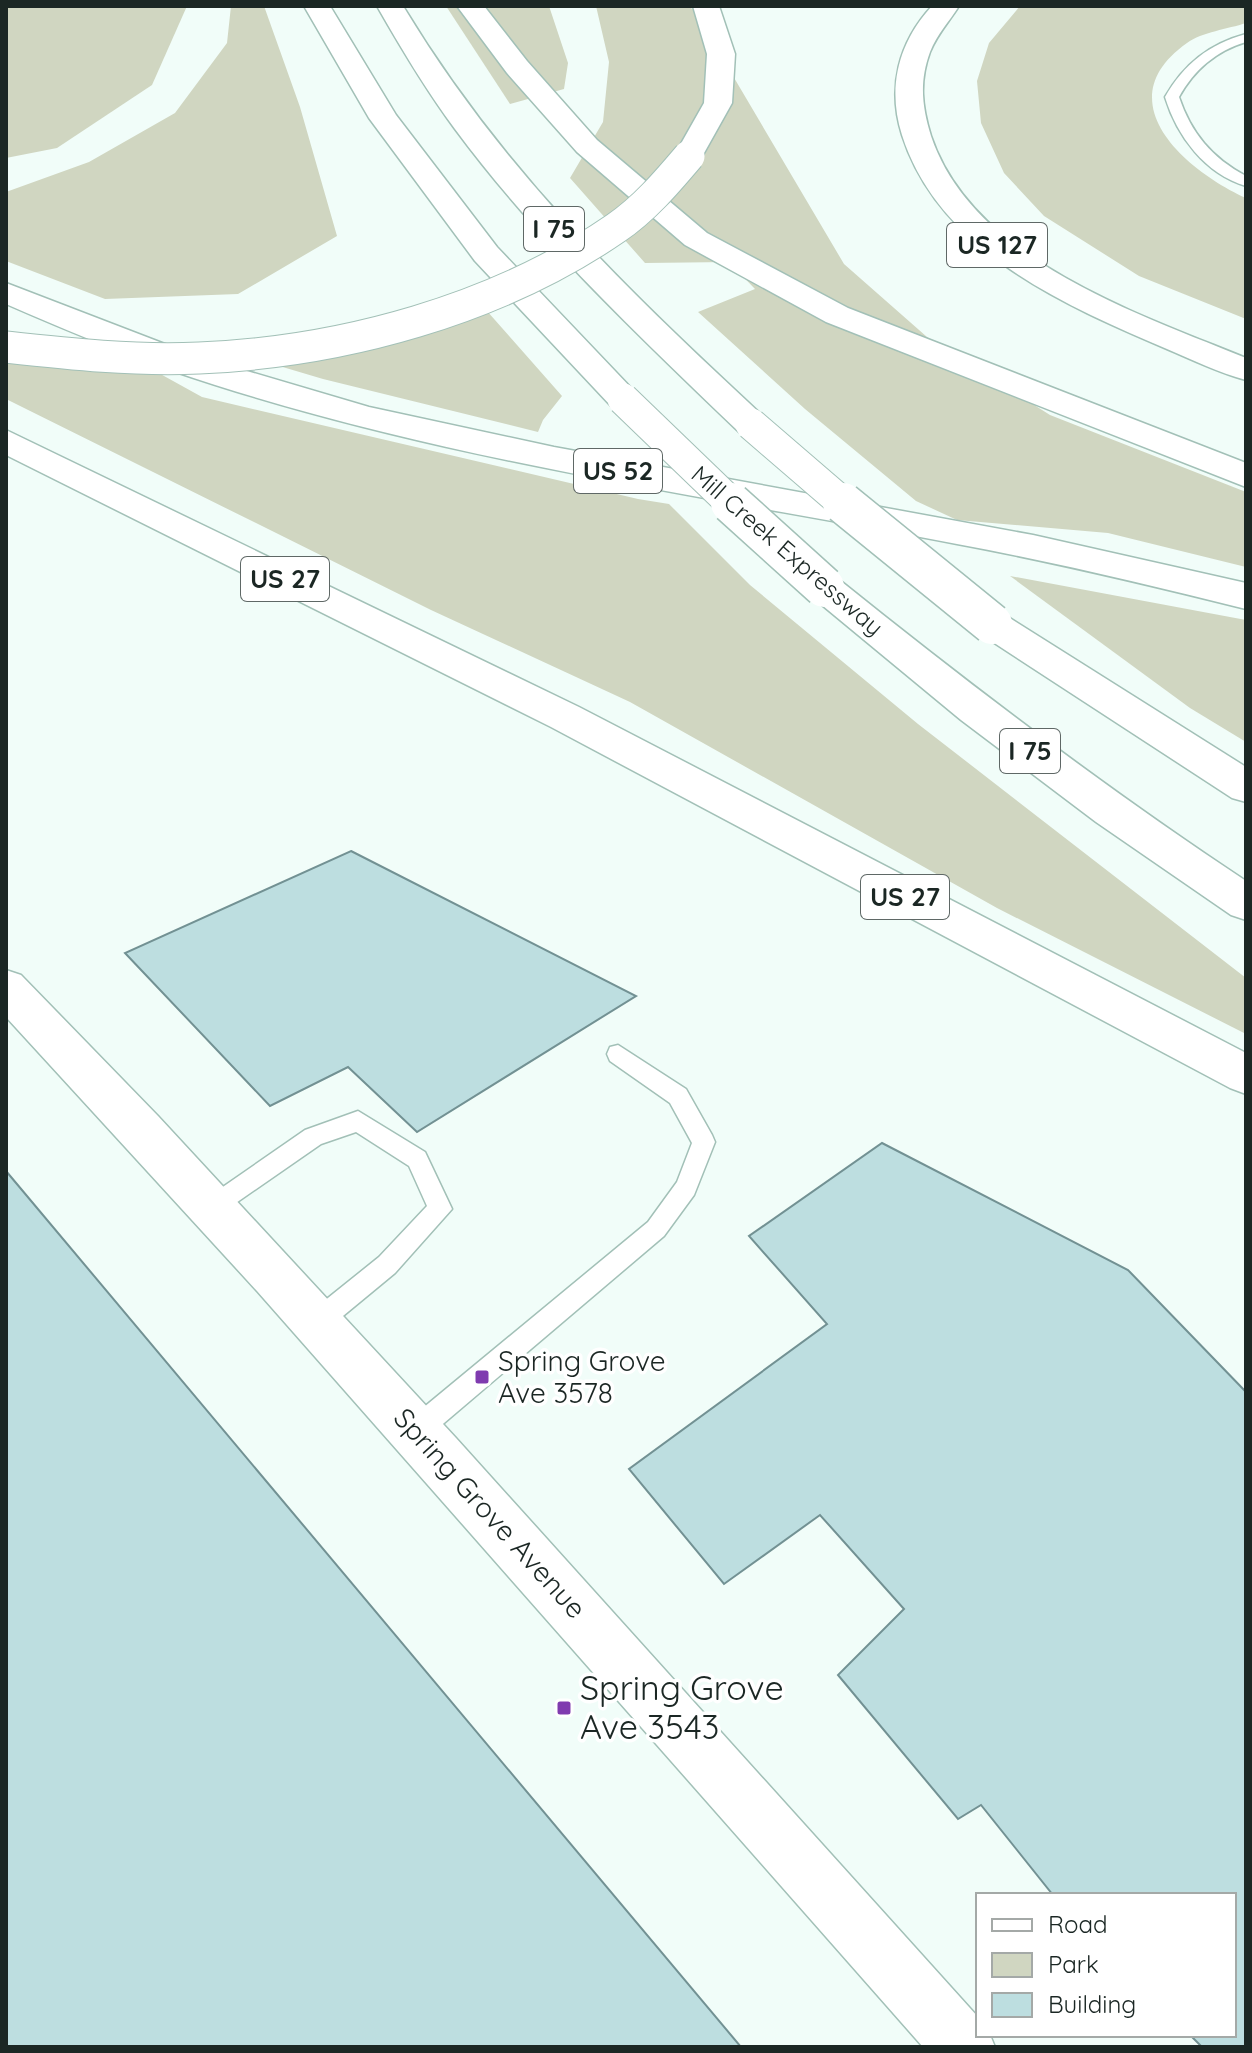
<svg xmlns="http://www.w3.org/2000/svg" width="1252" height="2053" font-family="Quicksand,sans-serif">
<rect width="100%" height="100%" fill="#f1fdf9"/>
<g fill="#d0d6c1">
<path d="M6,6H187L152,85L57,148L6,158Z"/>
<path d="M231,6H264L300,107L337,236L238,294L105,299L6,261V192L89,162L175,113L227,43Z"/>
<path d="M446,6H549L568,63L564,89L510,104Z"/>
<path d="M596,6H688L694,10L844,264L927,337L1050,415L1246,492V567L1108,533L957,520L916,501L805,409L698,312L755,289L729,262L645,263L570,178L603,122L609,62Z"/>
<path d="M1020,6H1246V23C1228,29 1202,32 1187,43C1105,101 1185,170 1246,198V319L1139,276L1044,216L1004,173L981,123L977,81L989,43Z"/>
<path d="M487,311L562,396L543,420L538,432L323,379L205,344Z"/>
<path d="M6,348L117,350L202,397L638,499L669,504L750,585L918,724L1246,978V1034L997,908L630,702L431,610L6,399Z"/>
<path d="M1010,576L1246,620V742L1190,708Z"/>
</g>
<g fill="#bddee0" stroke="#729193" stroke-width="2">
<path d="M351,851L636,996L417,1132L348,1067L270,1106L125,953Z"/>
<path d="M882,1143L1128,1270L1246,1392V2047H1202L1190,2035H1234V1895H1053L981,1805L958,1819L838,1675L904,1609L820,1515L724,1584L629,1469L827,1324L749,1236Z"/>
<path d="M6,1171L741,2047H6Z"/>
</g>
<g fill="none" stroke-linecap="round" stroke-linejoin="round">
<g stroke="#a2c0b7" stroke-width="3">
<g id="service">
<path d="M1246,34V42C1216,51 1194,70 1179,97C1191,133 1212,158 1246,176V186C1205,174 1177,136 1165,97C1184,64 1209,44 1246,34Z"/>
<path d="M618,1045L686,1089L712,1135L715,1142L694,1195L664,1236L424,1440L415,1443L406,1440L402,1431L406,1422L648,1222L677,1182L692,1143L670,1103L610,1061L607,1054L610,1047Z"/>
<path d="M358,1111L425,1152L452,1209L395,1273L326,1330L317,1333L308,1330L305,1322L308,1314L379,1257L427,1206L409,1166L356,1132L321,1144L220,1214L212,1217L204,1214L200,1207L204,1200L305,1130Z"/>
</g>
</g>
<g stroke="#a2c0b7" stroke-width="3">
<path id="secondary" d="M6,970L21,975L158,1116L456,1438L978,2017V2035H990L995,2047H923L257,1291L6,1017Z"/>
</g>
<g stroke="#a2c0b7" stroke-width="3">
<path id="primary" d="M932,6H959C949,22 937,34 930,52C919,82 922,107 931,136C972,259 1136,313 1246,358V380C1219,373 1193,360 1167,349C1064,305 939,251 902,135C887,88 898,43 932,6Z"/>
</g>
<g stroke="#a2c0b7" stroke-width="3">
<g id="motorway">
<path d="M304,6H330L396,115L497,247L635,392L640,399L635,406L623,409L611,406L475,261L369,118Z"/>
<path d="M377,6H403C502,170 624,287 763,416L768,424L763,432L751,435L739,432C639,336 538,241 455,129C426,90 401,48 377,6Z"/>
<path d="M457,6H484L527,61L597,140L707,233L848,308L1246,463V487L826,322L685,245L577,152L507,73Z"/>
<path d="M693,6H719L735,54L732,103L699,162L689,165L679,162L674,156L704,103L707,54Z"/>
<path d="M6,283L196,356L369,407L554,447L1033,535L1246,583V609C1150,585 1054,562 957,544C695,494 427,458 173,371C116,351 61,328 6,304Z"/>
<path d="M6,430L579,707L1246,1053V1094L1230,1088L551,727L6,455Z"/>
<path d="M824,574L837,578C970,685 1104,787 1246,881V920L1231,915L1096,822L961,720L811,596L806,587L811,578Z"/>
<path d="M992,611L1005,615L1246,767V802L1232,798L979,633L973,624L979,615Z"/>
</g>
</g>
<use href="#service" fill="#fff" fill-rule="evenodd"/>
<use href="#secondary" fill="#fff" fill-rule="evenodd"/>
<use href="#primary" fill="#fff" fill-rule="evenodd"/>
<use href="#motorway" fill="#fff" fill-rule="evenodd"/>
<g stroke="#a2c0b7" stroke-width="33" stroke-linecap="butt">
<g id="motorway-bridge-far1">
<path d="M6,347C70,354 135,361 199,358C342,352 497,310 616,228C644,209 667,182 689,156"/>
<path d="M623,399L733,505"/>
<path d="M751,424L845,505"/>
</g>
</g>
<g stroke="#a2c0b7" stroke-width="43" stroke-linecap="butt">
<g id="motorway-bridge">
<path d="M731,503L824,587"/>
<path d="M843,503L992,624"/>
</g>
</g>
<use href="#motorway-bridge-far1" stroke="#fff" stroke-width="31"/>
<use href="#motorway-bridge" stroke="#fff" stroke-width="40"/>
</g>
<g fill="#7f3baf" stroke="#fff" stroke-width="3">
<rect x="474" y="1369" width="16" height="16" rx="4"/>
<rect x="556" y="1700" width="16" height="16" rx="4"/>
</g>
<g text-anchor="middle" stroke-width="7" stroke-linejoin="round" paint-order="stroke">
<g font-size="24" fill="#1b2724" stroke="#fff">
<text transform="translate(787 551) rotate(41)" y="8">Mill Creek Expressway</text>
</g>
<g fill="#fff" stroke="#5f6866" stroke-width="2">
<rect x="524" y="207" width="60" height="44" rx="6"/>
<rect x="947" y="223" width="100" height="44" rx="6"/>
<rect x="574" y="449" width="88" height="44" rx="6"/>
<rect x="241" y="557" width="88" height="44" rx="6"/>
<rect x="1000" y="729" width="60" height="44" rx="6"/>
<rect x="861" y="875" width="88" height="44" rx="6"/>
</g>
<g font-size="26" font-weight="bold" fill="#1b2724">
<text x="554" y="238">I 75</text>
<text x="997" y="254">US 127</text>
<text x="618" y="480">US 52</text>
<text x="285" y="588">US 27</text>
<text x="1030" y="760">I 75</text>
<text x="905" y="906">US 27</text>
</g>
<g font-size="28" fill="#1b2724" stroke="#fff" text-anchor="start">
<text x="498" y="1371">Spring Grove<tspan x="498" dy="32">Ave 3578</tspan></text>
</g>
<g font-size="28" fill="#1b2724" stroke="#fff">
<text transform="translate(490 1513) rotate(48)" y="10">Spring Grove Avenue</text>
</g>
<g font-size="34" fill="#1b2724" stroke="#fff" text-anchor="start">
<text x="580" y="1700">Spring Grove<tspan x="580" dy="39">Ave 3543</tspan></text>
</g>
</g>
<rect width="1252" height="2053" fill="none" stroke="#1b2724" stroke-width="16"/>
<rect x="976" y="1893" width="260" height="144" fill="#ffffff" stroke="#a4a9a7" stroke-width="2"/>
<rect x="992" y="1919" width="40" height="12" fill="#ffffff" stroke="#a4a9a7" stroke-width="2"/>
<text x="1048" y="1933" font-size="24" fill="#1b2724">Road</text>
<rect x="992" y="1953" width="40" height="24" fill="#d0d6c1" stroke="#a4a9a7" stroke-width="2"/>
<text x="1048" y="1973" font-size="24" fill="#1b2724">Park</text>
<rect x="992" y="1993" width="40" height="24" fill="#bddee0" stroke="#a4a9a7" stroke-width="2"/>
<text x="1048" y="2013" font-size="24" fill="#1b2724">Building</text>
</svg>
